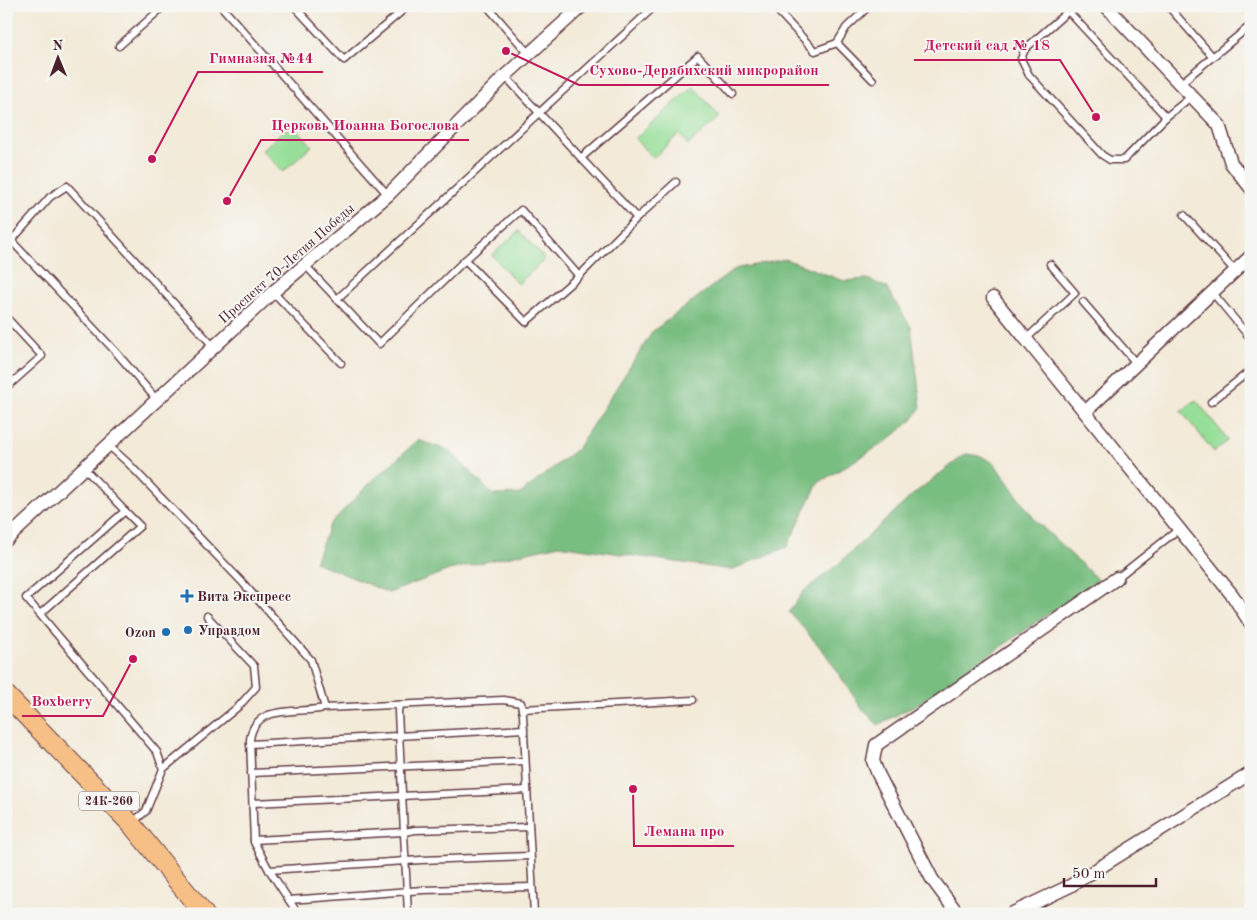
<svg xmlns="http://www.w3.org/2000/svg" width="1257" height="920" font-family="'Old Standard TT',serif">
<rect width="100%" height="100%" fill="#f6f6f2"/>
<filter id="ink" filterUnits="userSpaceOnUse"><feTurbulence type="fractalNoise" baseFrequency=".02" numOctaves="2"/><feDisplacementMap in="SourceGraphic" scale="10" xChannelSelector="R" yChannelSelector="G"/><feConvolveMatrix kernelMatrix="1 2 1 2 8 2 1 2 1" color-interpolation-filters="sRGB"/></filter>
<filter id="wash" filterUnits="userSpaceOnUse"><feTurbulence type="fractalNoise" baseFrequency=".0096" numOctaves="4" result="noise"/><feDisplacementMap in="SourceGraphic" scale="20" xChannelSelector="R" yChannelSelector="G"/><feGaussianBlur stdDeviation="1.12" result="paint"/><feColorMatrix in="noise" values="0 0 0 0 0 0 0 0 0 0 0 0 0 0 0 0 0 1.4 0 .05"/><feComposite in="paint" operator="in"/></filter>
<g filter="url(#wash)">
<rect width="100%" height="100%" fill="#f3ead8"/>
<g fill="#97df99" stroke="#707f62">
<path d="M693,86L720,117L688,145L679,134L653,158L635,139Z"/>
<path d="M292,123L312,146L283,172L262,150Z"/>
<path d="M519,231L545,259L518,284L492,255Z"/>
<path d="M1196,400L1228,440L1214,452L1181,411Z"/>
</g>
<g fill="#79be81" stroke="#626e56">
<path d="M785,259L844,281L867,279L886,287L911,327L921,407L912,420L887,441L818,483L787,547L731,570L559,545L449,570L389,593L315,562L330,524L368,485L418,440L450,451L493,495L520,494L577,449L653,331L735,269Z"/>
<path d="M966,454L981,456L994,463L1035,520L1098,580L921,702L878,725L862,709L825,653L789,612L804,591L838,564L916,492Z"/>
</g>
</g>
<g filter="url(#ink)">
<g fill="none" stroke-linecap="round" stroke-linejoin="round">
<g stroke="#633d45" stroke-width="9">
<g id="lane">
<path d="M221,6L388,195"/>
<path d="M294,6L344,60L408,6"/>
<path d="M487,6L529,54"/>
<path d="M773,6L815,51L837,43"/>
<path d="M869,6L846,28L837,43L873,80"/>
<path d="M1074,6L1025,49L1021,59L1029,75L1102,155L1110,160H1124L1166,117L1192,96"/>
<path d="M1168,6L1213,57"/>
<path d="M1068,11L1166,117"/>
<path d="M119,46L164,6"/>
<path d="M505,76L581,158L698,56L733,94"/>
<path d="M1181,83L1251,25"/>
<path d="M1184,215L1235,271"/>
<path d="M637,218L676,182"/>
<path d="M6,235L115,351L157,400"/>
<path d="M12,240L50,197L67,186L214,347"/>
<path d="M465,260L526,322L579,276"/>
<path d="M305,265L379,344L465,260L521,210L579,276L637,218L581,158"/>
<path d="M273,292L341,363"/>
<path d="M1212,292L1251,339"/>
<path d="M337,299L655,6"/>
<path d="M1083,302L1136,363"/>
<path d="M6,317L42,356L6,388"/>
<path d="M1026,339L1075,293L1050,264"/>
<path d="M1211,402L1251,370"/>
<path d="M108,445L127,462L243,583L311,660L325,708"/>
<path d="M84,468L125,511L26,598L157,752L163,769L146,811L133,822"/>
<path d="M1117,578L1179,529"/>
<path d="M40,614L140,526L125,511"/>
<path d="M399,705L398,712L408,914"/>
<path d="M522,709L693,700"/>
<path d="M250,744L524,729"/>
<path d="M163,769L239,706L256,687L254,666L207,616"/>
<path d="M251,773L525,761"/>
<path d="M253,803L527,790"/>
<path d="M254,840L404,832L415,830L529,827"/>
<path d="M269,870L421,860L530,856"/>
<path d="M289,900L423,890L532,887"/>
<path d="M298,914L268,868L254,842L250,740C254,703 296,714 325,708L504,700L521,703L523,715L534,914"/>
</g>
</g>
<g stroke="#633d45" stroke-width="15">
<g id="street">
<path d="M1106,6L1219,125L1231,163L1251,188"/>
<path d="M993,298L1233,596L1251,624"/>
<path d="M1085,412L1251,256"/>
<path d="M6,540L273,292L388,195L505,76L582,6"/>
<path d="M958,914L932,879L878,774L873,761L876,745L1117,578"/>
<path d="M1011,914L1070,886L1251,773"/>
</g>
</g>
<g stroke="#633d45" stroke-width="21">
<path id="primary" d="M6,695L131,824L204,914"/>
</g>
<use href="#lane" stroke="#fff" stroke-width="6"/>
<use href="#street" stroke="#fff" stroke-width="12"/>
<use href="#primary" stroke="#f5bf86" stroke-width="19"/>
</g>
</g>
<g fill="#1f6fb2" stroke="#f6f6f2" stroke-width="2">
<path d="M184.5 588.5h5v5h5v5h-5v5h-5v-5h-5v-5h5z"/>
<circle cx="188" cy="630" r="5"/>
<circle cx="166" cy="632" r="5"/>
</g>
<g text-anchor="middle" stroke-width="4" stroke-linejoin="round" paint-order="stroke">
<rect fill="#f6f6f2" stroke="#7e6067" stroke-width="1" x="79" y="791.5" width="60" height="19" rx="4"/>
<g font-size="12" font-weight="bold" fill="#4a1f2b">
<text x="109" y="805">24К-260</text>
</g>
<g font-size="14" fill="#4a1f2b" stroke="#f6f6f2">
<text transform="translate(286 263) rotate(-41)" y="5">Проспект 70-Летия Победы</text>
</g>
<g font-size="14" font-weight="bold" fill="#4a1f2b" stroke="#f6f6f2" text-anchor="start">
<text x="197" y="601">Вита Экспресс</text>
<text x="198" y="635">Управдом</text>
<text x="156" y="637" text-anchor="end">Ozon</text>
</g>
</g>
<path fill="none" stroke="#c2185b" stroke-width="2" d="M1096 117L1060 60H914M152 159L198 72H323M506 51L579 85H829M227 201L261 140H469M133 659L103 716H22M633 789L634 846H734"/>
<g fill="#c2185b" stroke="#f6f6f2" stroke-width="2">
<circle cx="1096" cy="117" r="5"/>
<circle cx="152" cy="159" r="5"/>
<circle cx="506" cy="51" r="5"/>
<circle cx="227" cy="201" r="5"/>
<circle cx="133" cy="659" r="5"/>
<circle cx="633" cy="789" r="5"/>
</g>
<g font-size="15" text-anchor="middle" font-weight="bold" fill="#c2185b" stroke="#f6f6f2" stroke-width="4" stroke-linejoin="round" paint-order="stroke">
<text x="987" y="50">Детский сад № 18</text>
<text x="261" y="63">Гимназия №44</text>
<text x="704" y="75">Сухово-Дерябихский микрорайон</text>
<text x="365" y="130">Церковь Иоанна Богослова</text>
<text x="62" y="706">Boxberry</text>
<text x="684" y="836">Лемана про</text>
</g>
<rect width="1257" height="920" fill="none" stroke="#f6f6f2" stroke-width="25"/>
<g transform="translate(58 58) rotate(359)" stroke="#f6f6f2" stroke-width="4" paint-order="stroke">
<path d="M0-4L9 19L0 12L-9 19Z" fill="#4a1f2b"/>
<text y="-8" font-size="14" font-weight="bold" text-anchor="middle" fill="#4a1f2b">N</text>
</g>
<path d="M1064 878v8h92v-8" fill="none" stroke="#4a1f2b" stroke-width="2.5"/>
<text x="1072" y="878" font-size="15" fill="#4a1f2b" stroke="#f6f6f2" stroke-width="4" paint-order="stroke">50 m</text>
</svg>
